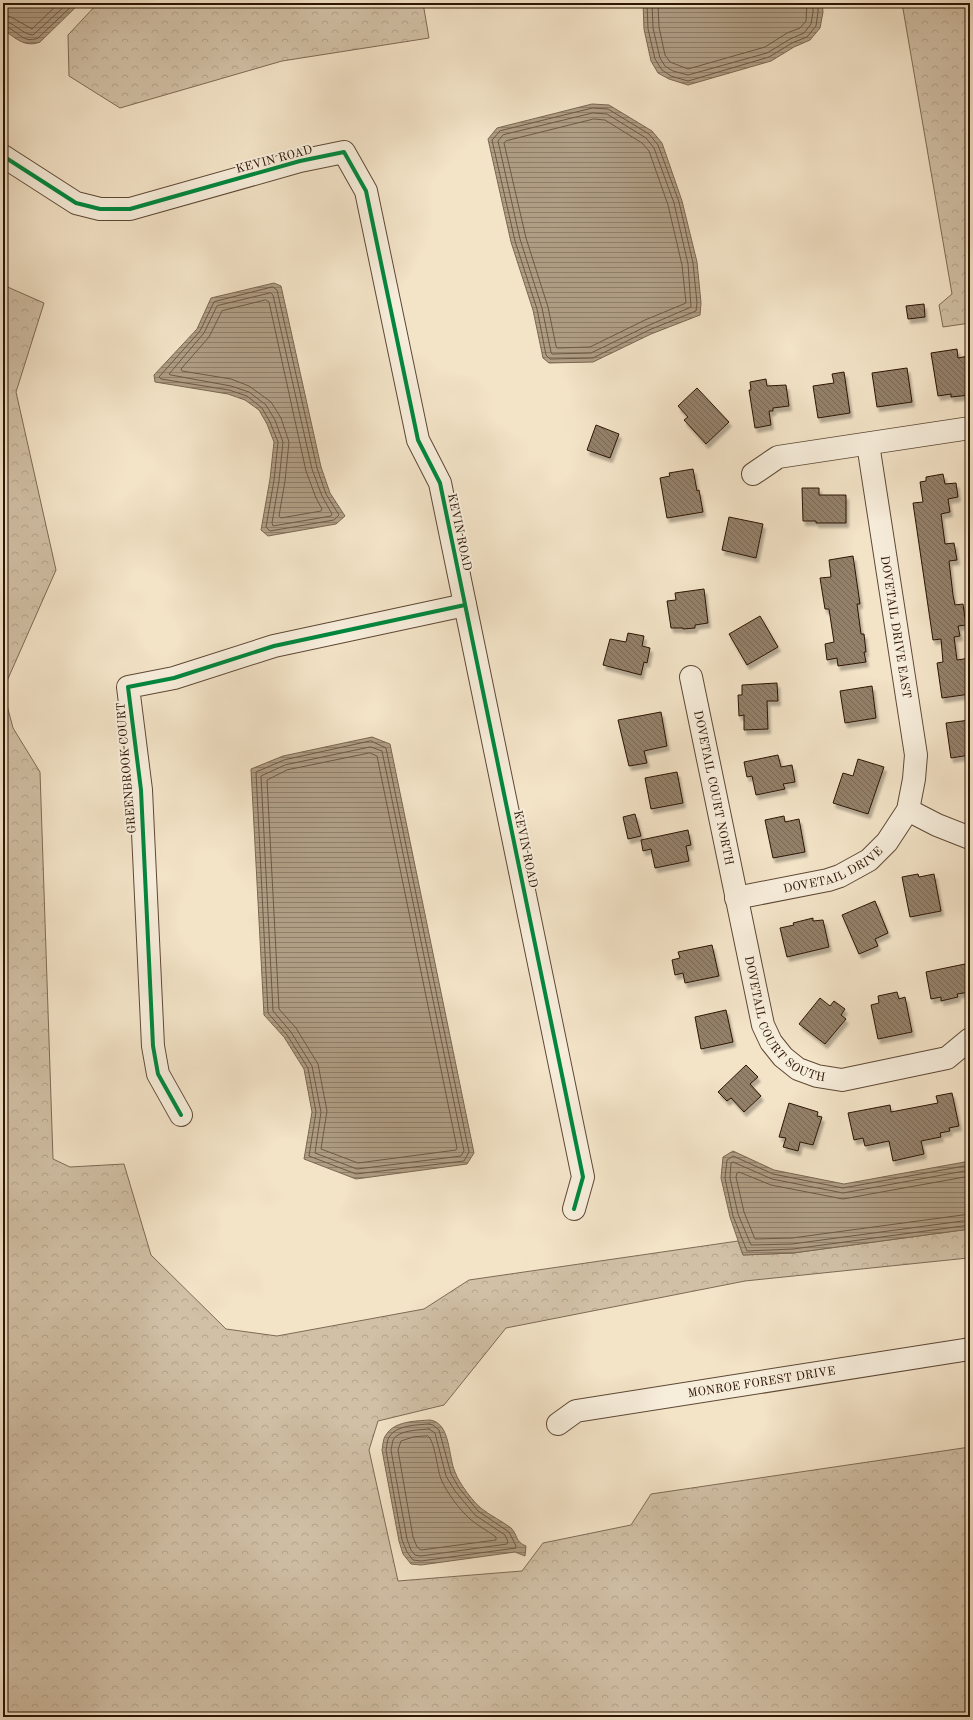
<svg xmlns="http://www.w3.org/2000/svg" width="973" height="1720" font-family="'Old Standard TT',serif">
<defs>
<pattern id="forest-crowns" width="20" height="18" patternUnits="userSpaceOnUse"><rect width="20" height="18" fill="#d1c0a6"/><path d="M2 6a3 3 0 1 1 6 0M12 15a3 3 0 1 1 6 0" fill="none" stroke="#b4a48d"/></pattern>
<pattern id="water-rules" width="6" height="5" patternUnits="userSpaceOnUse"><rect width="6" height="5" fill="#af9d84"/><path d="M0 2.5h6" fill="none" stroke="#8f7f6a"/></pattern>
<pattern id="building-back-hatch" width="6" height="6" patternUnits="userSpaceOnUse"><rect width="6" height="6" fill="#938069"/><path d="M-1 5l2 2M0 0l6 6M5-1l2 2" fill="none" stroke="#786854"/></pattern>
<filter id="shadow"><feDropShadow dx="2.5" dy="4.5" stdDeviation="1" flood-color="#0004"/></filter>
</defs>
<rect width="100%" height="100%" fill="#f3e3c7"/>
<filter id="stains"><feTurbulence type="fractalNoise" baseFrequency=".005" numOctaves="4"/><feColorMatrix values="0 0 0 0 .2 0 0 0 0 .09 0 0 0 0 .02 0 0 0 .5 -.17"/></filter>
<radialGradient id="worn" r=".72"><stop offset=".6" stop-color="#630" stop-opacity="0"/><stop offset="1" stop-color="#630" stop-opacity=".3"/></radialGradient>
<g fill="url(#forest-crowns)" stroke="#7e6a54">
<path d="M98,3H423L429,38L282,61L120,108L69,76L68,35Z"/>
<path d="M902,3H970V323L943,327L939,305L952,294Z"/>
<path d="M3,285L44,303L16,392L56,570L3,690L13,728L40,772L53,1159L70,1167L124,1164L151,1255L226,1329L277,1336L424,1309L469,1280L738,1241L743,1255L793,1253L970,1229V1271L968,1258L745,1281L506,1328L444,1405L378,1421L369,1450L398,1581L522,1571L543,1543L631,1525L651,1494L970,1447V1717H3Z"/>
</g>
<g fill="url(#water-rules)" stroke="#7b6750">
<path d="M3,3H80L40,42C25,48 15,38 3,29Z"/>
<path d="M643,3H822L823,12L820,28L810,40L794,47L771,61L688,85L669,79L658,73L651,61L644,29Z"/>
<path d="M592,104L609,105L652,131L662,143L682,201L697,262L701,303L700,315L651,334L593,362L549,363L543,358L533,310L511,242L488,139L497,128Z"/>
<path d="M274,283L281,286L321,467L330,493L345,516L336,524L268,536L261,530L270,479L274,442L267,424L259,410L245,400L228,394L155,382L154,375L197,329L211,298Z"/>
<path d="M372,737L390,744L474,1153L467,1164L356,1179L304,1159L312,1112L304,1069L284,1037L264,1015L251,769L283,756Z"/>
<path d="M733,1151L774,1170L844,1184L970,1161V1229L793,1253L743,1255L730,1217L721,1178L723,1157Z"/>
<path d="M430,1420C451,1423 448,1457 455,1472C459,1483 473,1502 482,1509C491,1516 502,1521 511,1528C518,1535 515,1542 526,1546L525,1556L515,1552L421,1565L411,1564L403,1554L399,1541L382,1450C383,1445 383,1438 386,1435C394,1421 416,1421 430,1420Z"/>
</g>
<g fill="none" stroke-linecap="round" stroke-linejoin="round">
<g stroke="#6e5944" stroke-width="1">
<path d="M647,3L648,29L655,59L662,70L671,76L688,81L769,57L792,43L807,37L816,26L818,12V3"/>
<path d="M652,3L653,28L660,58L665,66L673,71L688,75L767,53L790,39L804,33L811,24L813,12V3"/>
<path d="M658,3L659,27L665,55L670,62L688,69L765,47L787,33L800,28L806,21L807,3"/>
<path d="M3,15L11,17L32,29L59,3"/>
<path d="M3,21C15,22 21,34 33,35L68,3"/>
<path d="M3,26C17,28 22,45 38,38L75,3"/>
<path d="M593,108L608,109L649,134L658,145L679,202L693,263L697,303L696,311L649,330L593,358L550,359L546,355L537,309L515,241L492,140L500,131Z"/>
<path d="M593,113L607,114L646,138L654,148L674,203L688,264L691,307L647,326L591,353L552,354L551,352L542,308L520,239L498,141L503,135Z"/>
<path d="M594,119L605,120L642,143L649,151L668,205L682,265L686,303L645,320L590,347L557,348L556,346L548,307L526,238L504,143L506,141Z"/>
<path d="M273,287L277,290L317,468L326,494L339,515L334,520L270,531L266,527L274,480L278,442L270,422L262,408L247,396L229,390L161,379L159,377L200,331L214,302Z"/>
<path d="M271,293L273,295L312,469L322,496L332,514L331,516L273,526L272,523L279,481L283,442L275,420L266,405L249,392L231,386L171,375L169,374L204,333L217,306Z"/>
<path d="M266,300L269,302L306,471L316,498L322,509L321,511L281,518L279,516L285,481L289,442L281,418L271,402L249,386L231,379L182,371L181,369L209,337L222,311Z"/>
<path d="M371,741L386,748L469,1152L464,1161L356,1174L309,1156L316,1112L308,1068L287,1035L268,1013L256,772L284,760Z"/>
<path d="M371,747L382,751L464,1151L461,1156L357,1169L315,1153L321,1112L312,1066L291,1032L273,1011L261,776L285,765Z"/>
<path d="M370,753L377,756L457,1148L456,1150L358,1163L321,1149L327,1111L318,1064L296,1028L279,1009L267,780L287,770Z"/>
<path d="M970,1165L843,1188L773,1174L733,1156L727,1160L725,1178L733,1216L747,1251L793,1249L970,1225"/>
<path d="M970,1170L843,1193L772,1179L733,1162L731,1163L730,1178L738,1214L751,1245L792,1244L970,1220"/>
<path d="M970,1176L843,1199L771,1185L739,1172L737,1173L736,1177L744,1212L755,1239L792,1238L970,1214"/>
<path d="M429,1424L433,1425L439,1430L451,1474L459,1488L478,1511L509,1532L516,1546V1548L421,1561L413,1560L407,1552L402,1540L386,1450C387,1446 387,1440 389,1437C396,1425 417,1425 429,1424Z"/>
<path d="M429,1429L435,1433L446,1476L455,1491L475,1515L505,1535L508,1542L507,1544L421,1556L415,1555L411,1550L407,1539L391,1450C392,1447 392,1443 393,1440C398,1430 419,1430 429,1429Z"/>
<path d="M428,1436C435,1441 437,1469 441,1479C447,1493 459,1509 470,1519C478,1526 488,1531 496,1537V1540L421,1550L417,1547L413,1537L398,1450L401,1441L413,1437Z"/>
</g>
</g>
<g fill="url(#building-back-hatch)" stroke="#2c1503" filter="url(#shadow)">
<path d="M924,304L925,317L908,319L906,306Z"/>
<path d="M957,349L958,358L968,356L970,373V395L951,397V394L938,396L931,353Z"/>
<path d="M907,368L912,402L877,407L872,373Z"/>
<path d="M844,372L850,413L818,418L813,386L834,383L832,374Z"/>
<path d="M766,379L767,386L786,385L789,406L773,408V411H769L771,425L755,428L749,390H751L750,382Z"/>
<path d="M697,388L729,422L706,444L684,420L688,417L678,406Z"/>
<path d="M596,425L619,434L610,458L587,450Z"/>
<path d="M693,469L697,491L699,490L703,512L667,518L660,478L670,476L669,473Z"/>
<path d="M943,474L945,484L956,483L958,497L948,499L950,512L941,514L945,544L954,543L957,560L949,561L953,595L955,605L963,604L966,625L958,626L960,636L954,637L957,660L970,658V694L942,698L937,663L943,662L941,639L933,640L913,503L923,502L920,482L926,481V477Z"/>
<path d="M802,488H819V495H846V523H816V521H803Z"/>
<path d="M729,517L763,524L756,558L722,550Z"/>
<path d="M853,556L860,604H857L861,634H864L866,652H864L866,662L838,666L837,658L827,660L825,644L834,642L829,609H825L820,578L831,577L829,560Z"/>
<path d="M704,589L708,623L695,625V628L683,629V628H671L667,601L676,600L675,593Z"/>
<path d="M760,616L778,647L747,665L729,634Z"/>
<path d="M628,633L644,636L642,646L650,648L647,663L644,662L641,675L603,665L610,639L626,642Z"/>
<path d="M777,683L778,701H767L768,729L744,730V715L739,716L738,695H742V685Z"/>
<path d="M872,686L876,718L845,723L840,691Z"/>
<path d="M661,712L667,746L644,751L647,763L629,766L618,720Z"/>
<path d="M970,720V755L951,758L946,723Z"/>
<path d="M778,755L781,767L792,765L795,782L783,784L785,789L756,795L752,776L747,777L744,762Z"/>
<path d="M858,759L884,767L868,814L833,803L843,773L853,776Z"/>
<path d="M677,772L683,803L651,809L645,778Z"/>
<path d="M635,814L641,836L628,839L623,817Z"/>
<path d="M784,816L785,822L799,819L805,852L773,858L765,820Z"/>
<path d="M688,830L691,845L686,846L689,861L655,868L651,849L643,851L641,840Z"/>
<path d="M918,874L919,877L934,874L941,911L910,917L902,877Z"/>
<path d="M875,901L888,933L875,939L878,946L859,954L842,915Z"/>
<path d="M813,918V921L823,920L829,947L787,957L780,928L794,925L793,923Z"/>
<path d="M712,945L719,976L685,983L683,973L675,975L672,960L680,958L678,952Z"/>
<path d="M965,964L970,992L957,994L958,997L941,1001V997L931,999L926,972Z"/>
<path d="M897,992L899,999L905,997L912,1032L878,1039L871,1005L879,1003L878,996Z"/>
<path d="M820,998L830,1006L834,1001L845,1009L841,1015L846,1019L825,1044L799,1024Z"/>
<path d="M726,1010L733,1042L701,1049L695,1017Z"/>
<path d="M746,1065L758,1077L750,1084L761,1096L744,1112L731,1098L727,1101L718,1092Z"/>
<path d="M952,1093L959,1126L949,1128L950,1131L940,1133L941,1137L921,1141L924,1154L893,1161L889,1141L865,1146L863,1138L854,1140L848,1113L890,1105L891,1112L938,1103L936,1096Z"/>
<path d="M789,1103L818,1112L817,1116L822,1117L813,1145L800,1142L798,1151L783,1147L786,1138L779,1137Z"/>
</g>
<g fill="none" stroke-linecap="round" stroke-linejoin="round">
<g stroke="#5e4834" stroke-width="24">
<g id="minor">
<path d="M3,156L76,203L100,209H130L300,161L344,152L366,191L418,440L440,483L583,1177L574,1209"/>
<path d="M753,474L778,457L970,428"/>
<path id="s1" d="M691,677L763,1025L771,1042L783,1057L798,1069L817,1076L842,1080L947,1058L970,1039"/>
<path d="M908,810L937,825L970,838"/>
<path id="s2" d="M736,898L828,880L840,876L869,860L887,842L908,810L914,779L916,755L868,444"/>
<path d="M181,1115L158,1074L153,1046L141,790L128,687L174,678L274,646L465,605"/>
<path id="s3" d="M558,1424L576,1411L970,1349"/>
</g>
</g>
<use href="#minor" stroke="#f7eddb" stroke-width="22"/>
<g stroke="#f7eddb" stroke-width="6">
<g id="cycleway">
<path d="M3,156L76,203L100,209H130L300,161L344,152L366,191L418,440L440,483L583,1177L574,1209"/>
<path d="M181,1115L158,1074L153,1046L141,790L128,687L174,678L274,646L465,605"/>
</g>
</g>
<use href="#cycleway" stroke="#00873e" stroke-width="4"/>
</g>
<g text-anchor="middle" stroke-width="4" stroke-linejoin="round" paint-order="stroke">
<g font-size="12" fill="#2c1503" stroke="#f7eddb">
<text transform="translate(274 159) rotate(-15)" y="4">KEVIN ROAD</text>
<text transform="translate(460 532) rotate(78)" y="4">KEVIN ROAD</text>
<text transform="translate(896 627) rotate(81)" y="4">DOVETAIL DRIVE EAST</text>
<text transform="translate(126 768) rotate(-95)" y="4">GREENBROOK COURT</text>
<text dy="4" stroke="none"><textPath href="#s1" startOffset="113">DOVETAIL COURT NORTH</textPath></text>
<text transform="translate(526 849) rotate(78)" y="4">KEVIN ROAD</text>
<text dy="4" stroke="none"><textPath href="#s2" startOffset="102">DOVETAIL DRIVE</textPath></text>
<text dy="4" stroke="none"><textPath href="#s1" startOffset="363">DOVETAIL COURT SOUTH</textPath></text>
<text dy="4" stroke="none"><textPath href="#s3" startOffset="210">MONROE FOREST DRIVE</textPath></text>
</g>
</g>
<rect width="973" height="1720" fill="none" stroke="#f3e3c7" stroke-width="16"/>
<rect x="4" y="4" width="965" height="1712" fill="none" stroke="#2c1503" stroke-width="2"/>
<rect x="8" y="8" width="957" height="1704" fill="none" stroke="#2c1503"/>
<rect width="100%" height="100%" filter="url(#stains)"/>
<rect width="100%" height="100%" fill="url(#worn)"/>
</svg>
